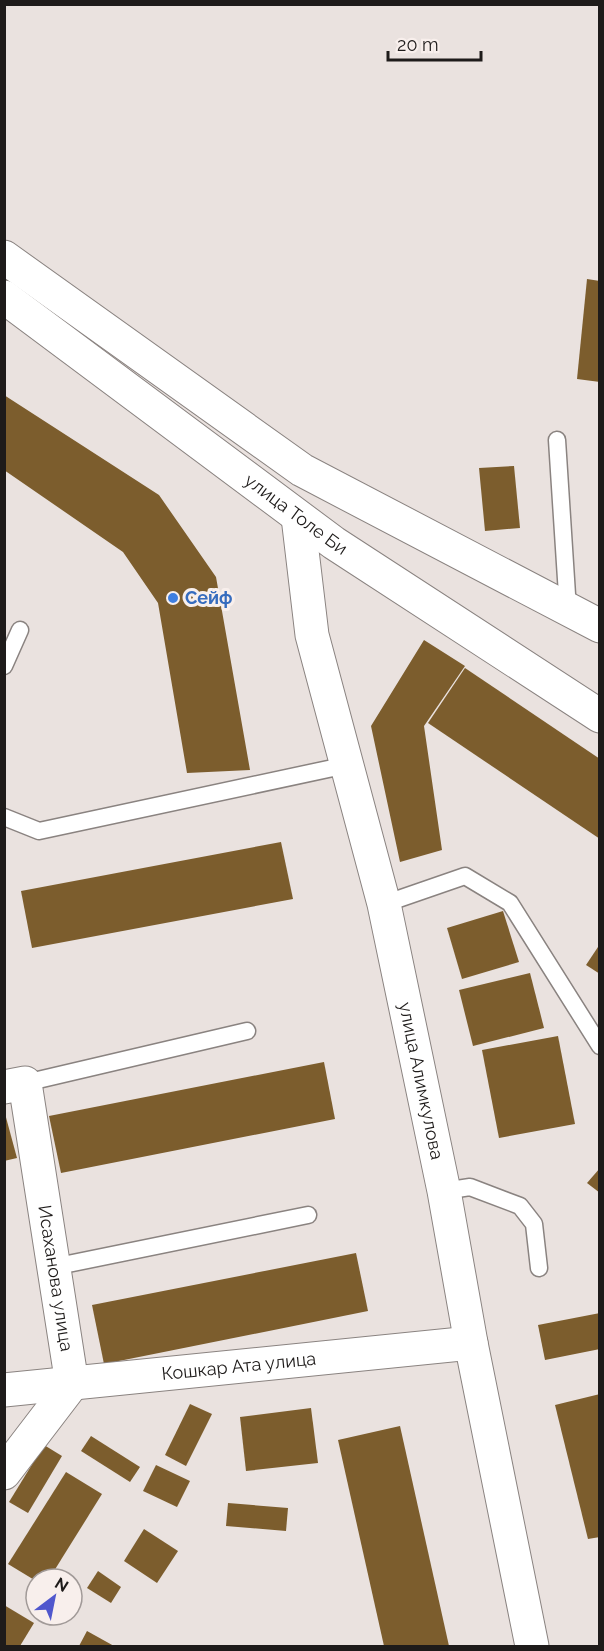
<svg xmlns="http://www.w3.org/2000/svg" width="604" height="1651" font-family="Raleway,sans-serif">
<rect width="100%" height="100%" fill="#eae2df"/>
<g fill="#7c5d2d">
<path d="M587,279L600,281V382L577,379Z"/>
<path d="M4,395L159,495L216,577L250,770L187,773L158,603L123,552L4,470Z"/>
<path d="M514,466L520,528L485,531L479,468Z"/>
<path d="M424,640L465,666L424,726L442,850L400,862L371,726Z"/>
<path d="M465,668L600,759V839L428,723Z"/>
<path d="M281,842L293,899L32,948L21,891Z"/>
<path d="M503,911L519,962L462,979L447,928Z"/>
<path d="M600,944V974L586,965Z"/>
<path d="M530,973L544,1028L473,1046L459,990Z"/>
<path d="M558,1036L575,1124L499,1138L482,1050Z"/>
<path d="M324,1062L335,1119L61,1173L49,1116Z"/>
<path d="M4,1110L17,1158L4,1161Z"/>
<path d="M600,1168V1193L587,1183Z"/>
<path d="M356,1253L368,1311L104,1364L92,1305Z"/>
<path d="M600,1313V1349L545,1360L538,1325Z"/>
<path d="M600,1394V1537L588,1539L555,1405Z"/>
<path d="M190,1404L212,1414L186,1466L165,1455Z"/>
<path d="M311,1408L318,1463L246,1471L240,1417Z"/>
<path d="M400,1426L449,1646H384L338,1440Z"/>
<path d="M91,1436L140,1467L130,1482L81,1451Z"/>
<path d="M44,1445L62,1456L28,1513L9,1502Z"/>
<path d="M156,1465L190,1481L177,1507L143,1491Z"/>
<path d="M66,1472L102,1494L49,1579L36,1581L8,1564Z"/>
<path d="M228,1503L288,1508L286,1531L226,1526Z"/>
<path d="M144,1529L178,1551L157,1583L124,1561Z"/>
<path d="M98,1571L121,1587L111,1603L87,1588Z"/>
<path d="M4,1605L34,1623L20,1646H4Z"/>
<path d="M87,1631L114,1646H79Z"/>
</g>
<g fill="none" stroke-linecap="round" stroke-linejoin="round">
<g stroke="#8a8380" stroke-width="19">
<g id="service">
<path d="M557,440L568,610"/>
<path d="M4,666L20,630"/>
<path d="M4,817L39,831L347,765"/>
<path d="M384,904L465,876L510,903L600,1046"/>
<path d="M25,1083L247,1031"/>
<path d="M444,1191L470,1187L520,1206L534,1224L539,1268"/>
<path d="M53,1267L308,1215"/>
</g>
</g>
<g stroke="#8a8380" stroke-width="35">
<g id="minor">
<path id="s1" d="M298,517L312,635L384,904L444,1191L471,1343L532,1646"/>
<path id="s2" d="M4,1087L25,1083L72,1384L4,1473"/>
<path id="s3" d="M4,1390L471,1343"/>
</g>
</g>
<g stroke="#8a8380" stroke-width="35">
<g id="secondary">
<path d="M4,257L302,470L600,626"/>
<path id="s4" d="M4,297L334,543L600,716"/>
</g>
</g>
<use href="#service" stroke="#fff" stroke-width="16"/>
<use href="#minor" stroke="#fff" stroke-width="33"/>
<use href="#secondary" stroke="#fff" stroke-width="33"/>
</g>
<circle fill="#3f7fe0" stroke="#f8efec" stroke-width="2" cx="173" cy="598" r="6"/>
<g text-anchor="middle" stroke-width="6" stroke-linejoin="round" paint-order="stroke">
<g font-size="18" fill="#1e1b1a" stroke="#f8efec">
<text dy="6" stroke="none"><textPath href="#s4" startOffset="364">улица Толе Би</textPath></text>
<text dy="6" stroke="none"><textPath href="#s1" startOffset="578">улица Алимкулова</textPath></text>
<text dy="6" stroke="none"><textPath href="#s2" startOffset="219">Исаханова улица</textPath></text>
<text dy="6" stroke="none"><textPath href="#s3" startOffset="236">Кошкар Ата улица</textPath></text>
</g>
<g font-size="18" font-weight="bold" fill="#366cbe" stroke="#f8efec" text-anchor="start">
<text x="185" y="604">Сейф</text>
</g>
</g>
<rect width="604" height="1651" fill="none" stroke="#1e1b1a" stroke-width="12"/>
<g transform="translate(54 1597) rotate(32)"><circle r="28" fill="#f8efec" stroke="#a19a98" stroke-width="1.5"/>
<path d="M0-4.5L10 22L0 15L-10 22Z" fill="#5057cd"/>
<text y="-9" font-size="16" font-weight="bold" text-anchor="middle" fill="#1e1b1a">N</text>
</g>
<path d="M388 51v9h93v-9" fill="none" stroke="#1e1b1a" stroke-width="3"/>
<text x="397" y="51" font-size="18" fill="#1e1b1a" stroke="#f8efec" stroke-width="4.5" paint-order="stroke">20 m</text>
</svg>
